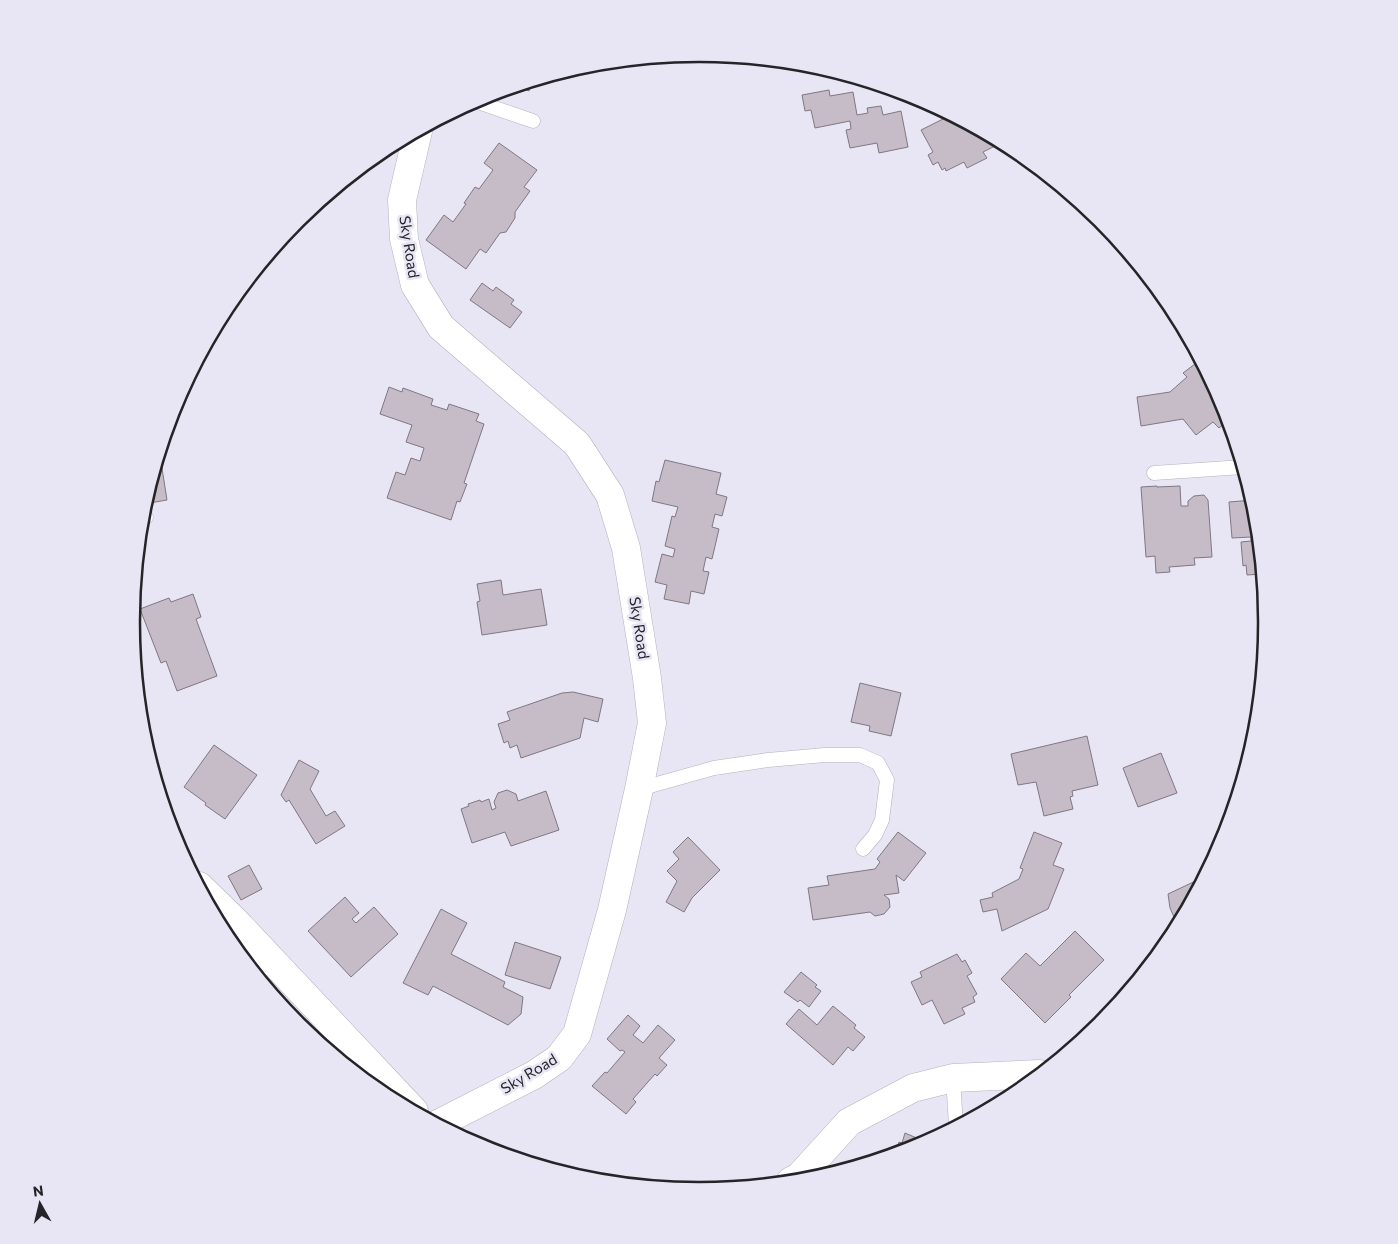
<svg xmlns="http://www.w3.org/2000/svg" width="1398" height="1244" font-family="Commissioner,sans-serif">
<rect width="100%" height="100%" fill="#e8e6f4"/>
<g fill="#c5bcc7" stroke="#807782">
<path d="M533,81L529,91L517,86Z"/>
<path d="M829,90L830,96L853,92L857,115L868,113L867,108L881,106L883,115L901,111L908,147L879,153L877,143L850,148L846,130L851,129L850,121L815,128L811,110L805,111L802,95Z"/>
<path d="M951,115L1001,142V143L983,152L987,158L967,168L964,162L946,171L945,168L942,170L938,162L933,165L928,155L933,152L921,130Z"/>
<path d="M499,143L537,170L524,187L530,191L515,212V218L506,232L500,233L486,253L480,249L466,269L426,240L444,215L453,222L466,204L464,203L475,187L479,189L493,170L484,163Z"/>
<path d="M482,283L493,291L496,287L514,300L511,304L522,312L510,328L470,300Z"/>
<path d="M1195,364L1199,369L1203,365L1224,405L1229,420L1219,428L1213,422L1196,435L1183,419L1141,426L1137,397L1170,392L1187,377L1183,373Z"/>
<path d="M389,387L402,392L403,388L433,399L431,405L447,410L449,404L479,414L476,421L484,424L464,483L467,484L460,502L457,501L451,520L387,498L396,472L405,475L411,458L420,461L424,448L406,442L412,425L380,414Z"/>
<path d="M665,460L721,473L716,494L727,497L722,516L715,514L712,527L719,529L712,559L706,557L703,571L709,572L704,594L691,591L689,604L664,599L667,585L655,582L662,554L673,557L675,549L665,546L672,516L675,517L678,507L652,501L656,481L659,482Z"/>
<path d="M161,462L167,500L144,504L156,463Z"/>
<path d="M1157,486V487L1180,486L1181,506H1188V501L1194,496L1204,495L1208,500L1212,557L1194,558L1195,565L1169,567L1170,572L1156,573L1155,556L1146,557L1141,487Z"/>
<path d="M1253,500L1256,511L1262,574L1247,575L1246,565L1243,566L1241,542L1251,541V537L1232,538L1229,502Z"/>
<path d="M501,580L503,595L541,589L547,625L482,635L477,602L480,601L477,584Z"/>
<path d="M193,594L201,617L196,619L217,676L177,691L166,661L161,663L140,609L169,598L171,602Z"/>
<path d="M860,683L901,693L891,736L869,731L870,726L851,722Z"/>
<path d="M573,692L603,699L598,722L584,718L580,738L521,758L517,745L510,748L508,741L504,743L498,724L510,720L507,712L562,693Z"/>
<path d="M1087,736L1098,785L1072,791L1073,796L1070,797L1073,809L1044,816L1036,782L1018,785L1011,754Z"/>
<path d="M214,745L257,775L225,819L205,805L206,803L184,787Z"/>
<path d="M1161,753L1177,793L1138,807L1123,768Z"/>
<path d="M299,760L319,771L310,789L326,816L335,811L345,826L316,844L289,800L286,802L281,795Z"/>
<path d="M507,790L516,794L518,801L546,791L559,830L511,846L505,832L472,843L461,809L469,806L468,804L480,800L481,802L489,799L492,810L496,808L494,802L498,793Z"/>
<path d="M898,832L926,853L904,881L896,875L899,893L884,895L889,899L890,907L884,914L875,916L870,912L813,920L808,888L829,885L827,876L875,869L880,862L877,859Z"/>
<path d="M1034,832L1062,843L1053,865L1064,869L1048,909L1002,931L997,909L983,912L980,900L993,897L992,893L1019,879L1023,869L1020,868Z"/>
<path d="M688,837L720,870L692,898L684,912L666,902L677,881L667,871L679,859L673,852Z"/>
<path d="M249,865L262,889L241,900L228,876Z"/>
<path d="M1204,877L1178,926L1170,908L1168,894Z"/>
<path d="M345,897L359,913L352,919L356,923L374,907L398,934L351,977L308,931Z"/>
<path d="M441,909L467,923L451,954L505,982L503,987L523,997L521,1014L508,1025L433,986L428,995L403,983Z"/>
<path d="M1075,931L1104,960L1069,995L1071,997L1045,1023L1001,979L1026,953L1040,966Z"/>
<path d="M515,942L561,957L550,989L505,975Z"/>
<path d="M957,954L962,962L965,960L972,973L967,976L977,994L973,997L975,1002L962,1008L965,1014L944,1024L932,1000L922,1005L911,982L922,977L920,972Z"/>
<path d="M801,972L817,985L815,987L821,991L809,1007L800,1000L798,1002L784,992Z"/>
<path d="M833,1006L856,1025L854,1028L865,1037L853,1051L848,1047L833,1065L786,1024L799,1009L817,1025Z"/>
<path d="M628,1015L640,1026L633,1035L643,1043L658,1025L675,1040L659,1058L667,1065L657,1076L655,1074L633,1099L636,1102L626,1114L592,1086L605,1072L607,1073L625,1052L622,1050L620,1051L607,1039Z"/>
<path d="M905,1133L926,1142L916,1147L895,1154L899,1142L902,1143Z"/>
</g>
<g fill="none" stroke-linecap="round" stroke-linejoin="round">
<g stroke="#b3b1be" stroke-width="15">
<g id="lane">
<path d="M475,101L533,121"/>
<path d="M1154,473L1243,467"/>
<path d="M141,517H146"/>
<path d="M639,789L714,768L768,760L825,755H860L878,763L887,780L882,820L875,835L863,849"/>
<path d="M256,974L273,960"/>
<path d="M953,1078L956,1126"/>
</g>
</g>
<g stroke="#b3b1be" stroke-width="29">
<g id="street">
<path d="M418,131L402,200L404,239L415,285L441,327L577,444L610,495L626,548L647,678L652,723L639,789L612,910L577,1034L559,1058L534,1075L438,1124"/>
<path d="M199,886L235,921L414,1111"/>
<path d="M791,1181L799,1177L849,1122L913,1088L953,1078L1039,1074"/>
</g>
</g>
<use href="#lane" stroke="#fff" stroke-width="14"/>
<use href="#street" stroke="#fff" stroke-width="28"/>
</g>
<g text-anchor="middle" stroke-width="5" stroke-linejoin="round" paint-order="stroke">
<g font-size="15" fill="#252429" stroke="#e8e6f4">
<text transform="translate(409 247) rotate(81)" y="5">Sky Road</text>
<text transform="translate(639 628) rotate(81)" y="5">Sky Road</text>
<text transform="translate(529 1074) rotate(-31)" y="5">Sky Road</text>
</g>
</g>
<path d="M0 0H1398V1244H0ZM699 62H699A559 559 0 0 1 1258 621V623A559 559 0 0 1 699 1182H699A559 559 0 0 1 140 623V621A559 559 0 0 1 699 62Z" fill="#e8e6f4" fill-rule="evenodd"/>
<path fill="none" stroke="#252429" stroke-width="2.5" d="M699 62H699A559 559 0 0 1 1258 621V623A559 559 0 0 1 699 1182H699A559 559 0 0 1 140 623V621A559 559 0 0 1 699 62Z"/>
<g transform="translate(40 1204) rotate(352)" stroke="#e8e6f4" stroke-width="4" paint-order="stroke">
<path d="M0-4L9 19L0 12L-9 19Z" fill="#252429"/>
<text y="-8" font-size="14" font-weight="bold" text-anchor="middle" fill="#252429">N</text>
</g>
</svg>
